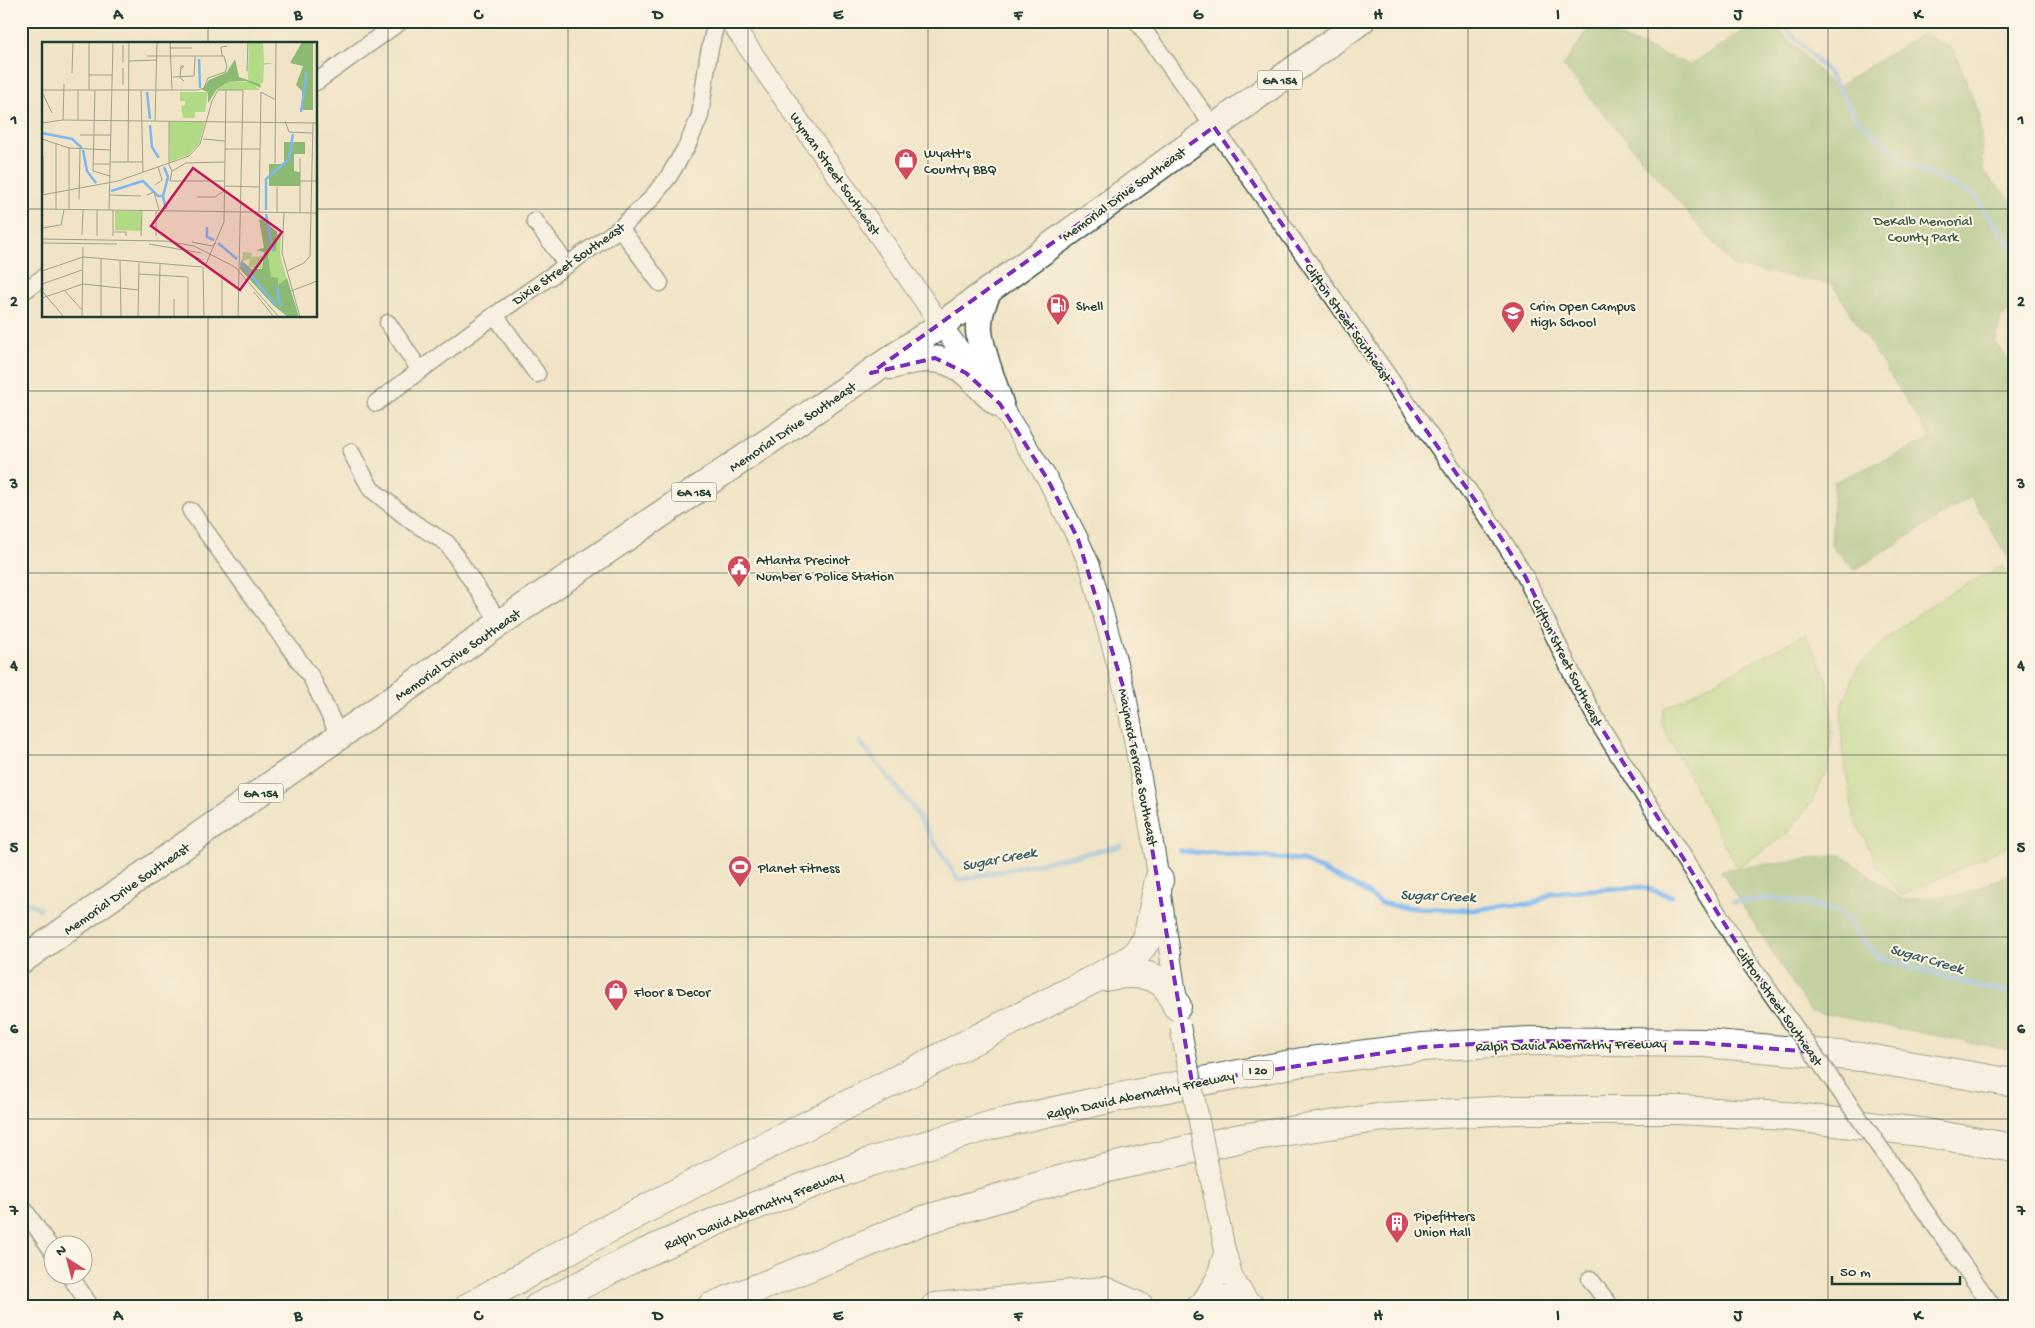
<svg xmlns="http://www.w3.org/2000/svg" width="2035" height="1328" font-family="'Gochi Hand',sans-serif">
<rect width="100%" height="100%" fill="#fcf5e5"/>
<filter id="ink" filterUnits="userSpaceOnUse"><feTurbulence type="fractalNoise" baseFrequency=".02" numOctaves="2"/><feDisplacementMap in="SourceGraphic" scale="10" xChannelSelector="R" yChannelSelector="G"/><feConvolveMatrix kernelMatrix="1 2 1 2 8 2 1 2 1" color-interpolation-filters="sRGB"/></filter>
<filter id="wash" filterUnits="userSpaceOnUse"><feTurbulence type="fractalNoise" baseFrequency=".0096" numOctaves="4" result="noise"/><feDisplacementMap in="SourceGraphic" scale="20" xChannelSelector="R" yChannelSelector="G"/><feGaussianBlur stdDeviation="1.12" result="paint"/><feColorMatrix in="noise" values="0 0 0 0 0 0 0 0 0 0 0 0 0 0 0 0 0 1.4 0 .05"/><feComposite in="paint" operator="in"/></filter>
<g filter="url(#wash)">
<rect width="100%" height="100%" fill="#f1e4c6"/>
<g fill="#b1da85" stroke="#688c5c">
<path d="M2002,566L2014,587V843L1901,896L1878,866L1854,818L1843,754L1841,709L1857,668L1892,634L1944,596Z"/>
<path d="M1805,634L1826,677L1833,723L1828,768L1812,801L1788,833L1737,868L1661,723L1664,709Z"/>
</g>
<g fill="#8cba72" stroke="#567c53">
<path d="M1759,21H1771L1835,88L1923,33L1954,50L1980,116L1983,171L2014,202V307L2001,318L1995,343L2014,366V568L1971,497L1855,570L1831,546L1834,482L1931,439L1832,284L1733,266L1563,66L1591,25L1690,65Z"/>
<path d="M1842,855L1901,899L1961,895L2014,872V1051L1810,1011L1720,870Z"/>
</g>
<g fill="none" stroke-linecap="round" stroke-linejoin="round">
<g stroke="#7eb7ef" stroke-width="5">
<path d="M1779,21L1828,72L1856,117L1908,164L1973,194L2014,250"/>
<path d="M860,742L912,806L958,880L1121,846"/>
<path d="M1180,851L1301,860L1361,889L1383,904L1415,908L1473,910L1508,905L1533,904L1552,893L1616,888L1641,887L1672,896"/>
<path d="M21,899L40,909"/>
<path d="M1734,902L1773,898L1810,904L1843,913L1859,936L1879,957L1980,987L2014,993"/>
</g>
</g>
</g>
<g filter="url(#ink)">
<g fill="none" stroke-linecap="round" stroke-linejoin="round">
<g stroke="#3e564a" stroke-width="19">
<g id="minor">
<path d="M1137,21L1214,127L1498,533L1525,576L1575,680L1599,724L1746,958"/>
<path d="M316,82L401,21"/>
<path d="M535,221L567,265"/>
<path d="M620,228L660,283"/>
<path d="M21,293L44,277"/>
<path d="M495,315L537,374"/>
<path d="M388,323L420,370"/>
<path d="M376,403L495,315L620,228L650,200L669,176L687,146L700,116L708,58L716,21"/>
<path d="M351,452L371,489L414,523L447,543L500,623"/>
<path d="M191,511L311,677L340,737"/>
<path d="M21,1205L52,1250"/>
<path d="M1946,1241L1993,1307"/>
<path d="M70,1276L91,1307"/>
<path d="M1590,1279L1611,1307"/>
</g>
</g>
<g stroke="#3e564a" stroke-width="22">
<g id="tertiary">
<path d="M730,21L941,325L1000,404L1048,480L1078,539L1090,566L1126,696L1154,849L1177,1001"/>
<path d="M1216,1206L1225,1250L1233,1278L1247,1299"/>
<path d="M1202,1301L1216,1279L1225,1250"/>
<path d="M1195,1307C1215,1290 1238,1293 1258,1307"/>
</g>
</g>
<g stroke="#3e564a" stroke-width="29">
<g id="primary">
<path d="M989,290C984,301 979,311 979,324C977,344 994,383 1000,404"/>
<path d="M891,366C917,358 942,353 965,372C978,382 986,396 1000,404"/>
<path d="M21,961L500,623L941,325L1361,21"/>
</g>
</g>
<g stroke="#3e564a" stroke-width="30">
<g id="motorway">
<path d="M1104,977C1124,973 1154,970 1168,989C1172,994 1174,1001 1177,1006"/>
<path d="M469,1307L572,1248L733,1163L1104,974L1134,957L1147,939L1159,880"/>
<path d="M538,1307L638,1256L726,1217L870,1162L992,1125L1104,1100L1302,1062L1423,1047L1529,1041L1704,1043L1861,1057L2014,1083"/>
<path d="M711,1307L924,1220L1080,1174L1241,1138L1384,1117L1513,1110H1679L1786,1116L1920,1132L2014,1148"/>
<path d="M935,1307L1104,1291L1140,1307"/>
</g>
</g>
<use href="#minor" stroke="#fff" stroke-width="16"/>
<use href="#tertiary" stroke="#fff" stroke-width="20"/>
<use href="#primary" stroke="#fff" stroke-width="26"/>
<use href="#motorway" stroke="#fff" stroke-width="28"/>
<g stroke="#3e564a" stroke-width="19" stroke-linecap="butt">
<path id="minor-bridge" d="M1746,958L1946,1241"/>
</g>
<g stroke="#3e564a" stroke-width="22" stroke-linecap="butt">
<path id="tertiary-bridge" d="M1180,1026L1216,1206"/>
</g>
<use href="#minor-bridge" stroke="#fff" stroke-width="16"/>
<use href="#tertiary-bridge" stroke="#fff" stroke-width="20"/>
</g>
</g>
<path d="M0 0H2035V1328H0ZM1214,127L1498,533L1525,576L1599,724L1746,958L1812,1052L1704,1043L1529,1041L1423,1047L1192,1082L1126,696L1078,539L1048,480L1000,404L966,373L935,358L871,373Z" fill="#f1e4c6" fill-opacity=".55" fill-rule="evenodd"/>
<path fill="none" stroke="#7b2cbf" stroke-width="4" stroke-dasharray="10 6" stroke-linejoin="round" d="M1214,127L1498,533L1525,576L1599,724L1746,958L1812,1052L1704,1043L1529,1041L1423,1047L1192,1082L1126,696L1078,539L1048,480L1000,404L966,373L935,358L871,373Z"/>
<path fill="none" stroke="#1f3d34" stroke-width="1" stroke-opacity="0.55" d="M208,21V44M388,21V1307M568,21V1307M748,21V1307M928,21V1307M1108,21V1307M1288,21V1307M1468,21V1307M1648,21V1307M1828,21V1307M21,209H44M316,209H2014M208,316V1307M21,391H2014M21,573H2014M21,755H2014M21,937H2014M21,1119H2014"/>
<defs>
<g id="shop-pin" transform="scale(1.25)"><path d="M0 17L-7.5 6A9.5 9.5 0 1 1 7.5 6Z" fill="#d1495b" stroke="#fcf5e5"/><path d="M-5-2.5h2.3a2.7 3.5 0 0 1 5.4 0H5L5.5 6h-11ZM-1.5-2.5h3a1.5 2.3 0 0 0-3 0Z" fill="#fff"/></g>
<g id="fuel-pin" transform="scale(1.25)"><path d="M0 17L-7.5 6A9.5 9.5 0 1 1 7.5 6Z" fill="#d1495b" stroke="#fcf5e5"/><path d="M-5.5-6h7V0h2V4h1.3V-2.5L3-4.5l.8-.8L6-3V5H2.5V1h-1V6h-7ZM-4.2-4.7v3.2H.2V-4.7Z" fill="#fff"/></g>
<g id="school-pin" transform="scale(1.25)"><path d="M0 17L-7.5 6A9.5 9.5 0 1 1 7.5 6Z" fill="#d1495b" stroke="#fcf5e5"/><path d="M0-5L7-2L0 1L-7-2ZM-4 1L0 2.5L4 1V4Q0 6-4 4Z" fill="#fff"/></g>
<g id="civic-pin" transform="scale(1.25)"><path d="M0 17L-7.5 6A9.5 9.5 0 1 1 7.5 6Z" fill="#d1495b" stroke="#fcf5e5"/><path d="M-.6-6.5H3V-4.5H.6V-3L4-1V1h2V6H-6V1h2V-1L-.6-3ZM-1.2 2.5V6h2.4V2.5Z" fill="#fff"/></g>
<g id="stadium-pin" transform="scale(1.25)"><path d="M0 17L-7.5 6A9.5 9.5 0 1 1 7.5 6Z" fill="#d1495b" stroke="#fcf5e5"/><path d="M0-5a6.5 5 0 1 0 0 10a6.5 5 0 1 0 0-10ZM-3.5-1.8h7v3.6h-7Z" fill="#fff"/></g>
<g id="building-pin" transform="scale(1.25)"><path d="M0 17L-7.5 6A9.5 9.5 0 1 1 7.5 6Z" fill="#d1495b" stroke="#fcf5e5"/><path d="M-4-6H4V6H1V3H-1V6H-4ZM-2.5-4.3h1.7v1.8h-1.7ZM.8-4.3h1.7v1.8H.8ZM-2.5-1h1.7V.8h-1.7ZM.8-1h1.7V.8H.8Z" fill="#fff"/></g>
</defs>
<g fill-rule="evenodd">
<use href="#shop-pin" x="906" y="160"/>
<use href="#fuel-pin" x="1058" y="305"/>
<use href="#school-pin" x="1513" y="313"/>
<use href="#civic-pin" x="739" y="567"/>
<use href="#stadium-pin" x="740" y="867"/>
<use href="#shop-pin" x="616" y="991"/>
<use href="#building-pin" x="1397" y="1223"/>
</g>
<g text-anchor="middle" stroke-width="4" stroke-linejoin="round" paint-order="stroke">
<g fill="#fcf5e5" stroke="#617469" stroke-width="1">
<rect x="1257.5" y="70.5" width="45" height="19" rx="4"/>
<rect x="671.5" y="482.5" width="45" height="19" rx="4"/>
<rect x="238.5" y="783.5" width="45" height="19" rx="4"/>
<rect x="1243" y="1060.5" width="30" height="19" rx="4"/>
</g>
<g font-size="12" font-weight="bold" fill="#1f3d34">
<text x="1280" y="84">GA 154</text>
<text x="694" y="496">GA 154</text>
<text x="261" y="797">GA 154</text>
<text x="1258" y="1074">I 20</text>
</g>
<g font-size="14" fill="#1f3d34" stroke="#fcf5e5" text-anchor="start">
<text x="924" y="157">Wyatt's<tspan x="924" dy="16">Country BBQ</tspan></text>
<text x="1076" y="310">Shell</text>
<text x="1530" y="310">Crim Open Campus<tspan x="1530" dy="16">High School</tspan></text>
<text x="756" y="564">Atlanta Precinct<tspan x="756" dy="16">Number 6 Police Station</tspan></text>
<text x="758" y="872">Planet Fitness</text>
<text x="634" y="996">Floor &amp; Decor</text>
<text x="1414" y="1220">Pipefitters<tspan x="1414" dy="16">Union Hall</tspan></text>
</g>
<g font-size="14" fill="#1f3d34" stroke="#fcf5e5">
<text transform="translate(836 173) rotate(55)" y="5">Wyman Street Southeast</text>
<text transform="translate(1123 193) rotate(-36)" y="5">Memorial Drive Southeast</text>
<text transform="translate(568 263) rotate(-35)" y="5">Dixie Street Southeast</text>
<text transform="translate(1349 322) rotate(55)" y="5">Clifton Street Southeast</text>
<text transform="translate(792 426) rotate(-34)" y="5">Memorial Drive Southeast</text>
<text transform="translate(457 654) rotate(-35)" y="5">Memorial Drive Southeast</text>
<text transform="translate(1568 662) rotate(63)" y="5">Clifton Street Southeast</text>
<text transform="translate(1139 767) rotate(79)" y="5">Maynard Terrace Southeast</text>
<text transform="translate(126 888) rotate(-35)" y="5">Memorial Drive Southeast</text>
<text transform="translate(1780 1006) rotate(55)" y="5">Clifton Street Southeast</text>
<text transform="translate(1571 1044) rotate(-1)" y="5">Ralph David Abernathy Freeway</text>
<text transform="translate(1140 1094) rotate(-12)" y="5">Ralph David Abernathy Freeway</text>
<text transform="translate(753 1209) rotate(-22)" y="5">Ralph David Abernathy Freeway</text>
</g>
<g font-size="14" fill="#3c5c44" stroke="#fcf5e5">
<text x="1923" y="225">DeKalb Memorial<tspan x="1923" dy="16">County Park</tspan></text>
</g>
<g font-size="15" font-style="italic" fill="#375c63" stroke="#fcf5e5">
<text transform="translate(999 858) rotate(-11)" y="5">Sugar Creek</text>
<text transform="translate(1438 895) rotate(2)" y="5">Sugar Creek</text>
<text transform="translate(1927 958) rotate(16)" y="5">Sugar Creek</text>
</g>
</g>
<g transform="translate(42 42)">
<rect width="275" height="275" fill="#f1e4c6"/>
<path d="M207,0H221L222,21H232L222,23L221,41L211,42L218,48H174L186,40H210L206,37ZM138,50H166L163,70H153V76H141L139,64L143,63V59H138ZM127,80H163L157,102L146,113L128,120ZM73,169H99V189L73,188ZM223,192H239L238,212L251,261L224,234ZM201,210L210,211L209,215L221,214L219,227L206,225L208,217L200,219Z" fill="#b1da85"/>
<path d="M260,0H271V68H260V49L254,43L261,24L248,21ZM193,17L197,35L218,42L219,46L204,39L186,40L175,47L166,61V50L160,48L167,38L185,30ZM242,100H263V112H252V129L258,130V144H227V122H242ZM220,177L235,190L234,209H230L228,203L226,215L229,235L236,236V243L245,236L257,275H246L231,263L198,227L199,218L209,227H220L222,210L214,208L222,206L217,178Z" fill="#8cba72"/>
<path fill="none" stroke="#7eb7ef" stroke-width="2.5" d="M157,17L158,46M105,50L108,77M259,70L265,30M108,83L110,105L117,116M0,91L30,97L40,106M41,108L45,129L54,141M122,125L126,135L121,154L124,167M69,149L101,139L116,154H121M224,168V137L247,117L251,92M224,172L231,209M165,185V195L172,198M176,201L195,217M199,221L234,263M235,244L238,265"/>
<path fill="none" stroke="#9da18c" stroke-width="1" d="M128,0L130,48M81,3V20M275,4V33M128,6H150M180,14L179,5L185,4M87,19L114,18M139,27L142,24H139V25L138,34V36L142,39M205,29L206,0M30,31L31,0M47,33H70M131,35L152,34L153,14M81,43V26M0,48H156L162,46L166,36L183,30L185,25L182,14H105M47,48V0M53,48L51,129L68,134M99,48L101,131M1,52L10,71M21,78L22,42M36,78V48M113,79L115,0M127,79V123L130,129M243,79L247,90L271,91M0,81L21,78L275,81M38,93H69M0,97L27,106L68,108M161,97L183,99M183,107H218M258,116V170M68,120H101M86,120L87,0M233,121L234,0M51,122H68M183,139H128L130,129L144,121L183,120M258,139H275M113,143L120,138L116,125M183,144L218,145M235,145V170M1,151V114M0,153L76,139L147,114L158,102L170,59L176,48H201L196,275M67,153L99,154M105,153L112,150L117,168M155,155H173L182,149M37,157L38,107M0,167L275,171M14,168V101M27,168V106M67,168L71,0M71,168V194M217,170L219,50L234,58M242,171L240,211L258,275M0,186L19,183L22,168M72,190H84V194M40,193L41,168M55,194V168M99,194L100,168M114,194V169M0,197L123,199L152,204L193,225L237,275M150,200L170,204L174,201M0,201L75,202M107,202L159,211M142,209L158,217L160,222M59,217V275M78,219L79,275M164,222L182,180L184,48M161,225L162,275M0,229L41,215L160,225M245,229L262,221L268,214L271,80M97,232L146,235V275M0,242L40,228M22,248L40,268M0,249L22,275M249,249L275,239M212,250L232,275M0,256L41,242L97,248M40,275L41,205M96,275L97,221M117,275L118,222M132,275V257M180,275V232"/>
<path fill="#c2185b" fill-opacity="0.15" stroke="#c2185b" stroke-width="2.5" d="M151,126L240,190L198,248L109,184Z"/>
<rect width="275" height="275" fill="none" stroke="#1f3d34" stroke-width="2.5"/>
</g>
<rect width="2035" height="1328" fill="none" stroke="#fcf5e5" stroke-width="55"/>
<g transform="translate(68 1260) rotate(324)"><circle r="24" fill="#fcf5e5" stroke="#a4ab9e"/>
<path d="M0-4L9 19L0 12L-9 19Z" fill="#d1495b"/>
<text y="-8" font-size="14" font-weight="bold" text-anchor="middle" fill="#1f3d34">N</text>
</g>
<path d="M1832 1276v8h128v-8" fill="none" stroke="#1f3d34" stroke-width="2.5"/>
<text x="1840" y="1276" font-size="15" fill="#1f3d34" stroke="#fcf5e5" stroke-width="4" paint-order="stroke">50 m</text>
<rect x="28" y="28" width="1980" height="1272" fill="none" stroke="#1f3d34" stroke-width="2"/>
<g font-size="16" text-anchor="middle" font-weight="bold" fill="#1f3d34">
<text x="118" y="19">A</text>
<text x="298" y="19">B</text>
<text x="478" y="19">C</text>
<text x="658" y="19">D</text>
<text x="838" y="19">E</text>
<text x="1018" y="19">F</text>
<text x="1198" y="19">G</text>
<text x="1378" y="19">H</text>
<text x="1558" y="19">I</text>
<text x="1738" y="19">J</text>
<text x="1918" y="19">K</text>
<text x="14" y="124">1</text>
<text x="2021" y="124">1</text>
<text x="14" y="306">2</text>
<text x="2021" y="306">2</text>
<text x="14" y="488">3</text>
<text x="2021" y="488">3</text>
<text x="14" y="670">4</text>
<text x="2021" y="670">4</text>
<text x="14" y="852">5</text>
<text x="2021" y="852">5</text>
<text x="14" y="1033">6</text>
<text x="2021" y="1033">6</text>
<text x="14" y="1215">7</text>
<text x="2021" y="1215">7</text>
<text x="118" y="1320">A</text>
<text x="298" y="1320">B</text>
<text x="478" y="1320">C</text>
<text x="658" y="1320">D</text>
<text x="838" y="1320">E</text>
<text x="1018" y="1320">F</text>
<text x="1198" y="1320">G</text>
<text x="1378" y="1320">H</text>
<text x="1558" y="1320">I</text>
<text x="1738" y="1320">J</text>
<text x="1918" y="1320">K</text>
</g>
</svg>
